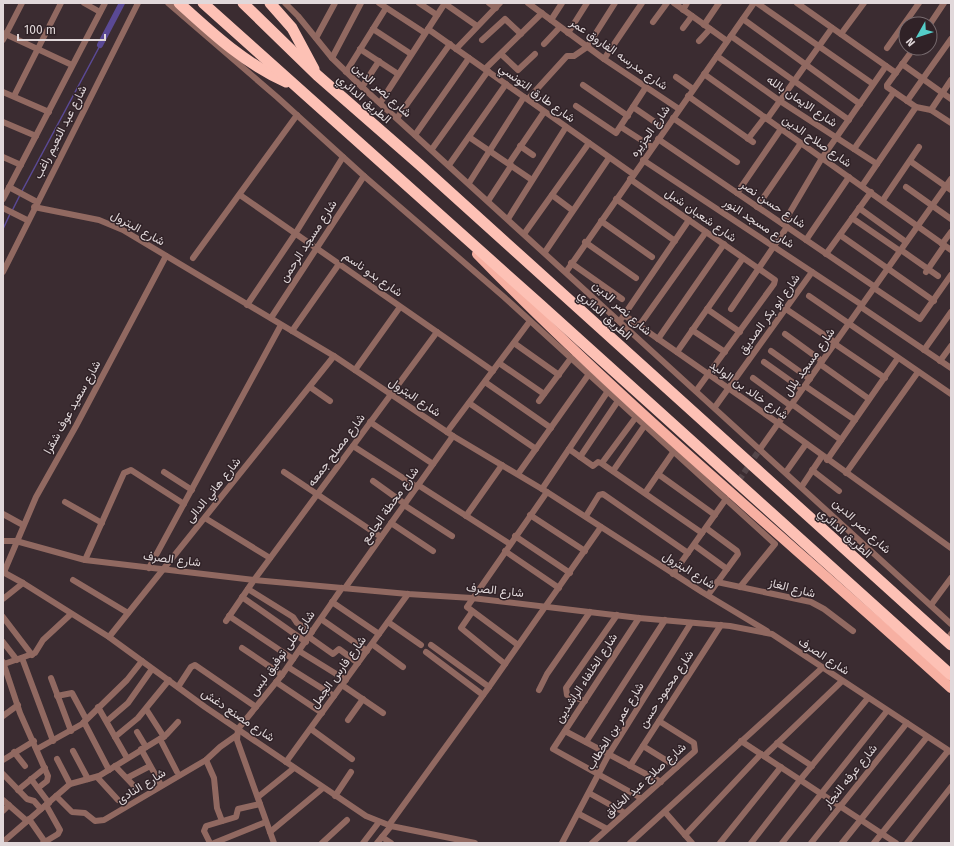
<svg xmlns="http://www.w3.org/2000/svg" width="954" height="846" font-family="'Fira Sans',Vazirmatn,sans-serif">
<rect width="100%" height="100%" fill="#3b2c31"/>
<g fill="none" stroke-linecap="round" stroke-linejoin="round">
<g stroke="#5a4995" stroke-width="1.5">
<path d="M22,191L103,40"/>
<path d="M12,211L20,195"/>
<path d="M3,229L10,214"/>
</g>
<path stroke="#5a4995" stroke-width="6" d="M100,45L122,3"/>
<path stroke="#54464a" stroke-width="6" stroke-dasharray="6 3" stroke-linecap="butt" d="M729,495L760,449"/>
<g stroke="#916961" stroke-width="6">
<path d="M84,3L100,12"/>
<path d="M168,3L277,97L364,176L504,297L775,544L740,587"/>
<path d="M285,3L298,16L332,58L362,87L951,624"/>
<path d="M379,3L425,33"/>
<path d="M419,3L437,15"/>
<path d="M444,3L477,26"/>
<path d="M489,3L496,8"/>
<path d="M528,3L604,59L679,109"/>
<path d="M674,3L727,41"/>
<path d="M757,3L873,84"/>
<path d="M797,3L896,73"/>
<path d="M683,10L687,3"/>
<path d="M743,19L860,104"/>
<path d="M551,20L562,3"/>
<path d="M653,22L667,3"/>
<path d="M930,24L944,3"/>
<path d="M704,25L719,3"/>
<path d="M683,28L692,16"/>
<path d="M373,29L411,54"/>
<path d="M428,29L633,174"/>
<path d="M3,33L72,65"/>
<path d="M568,33L587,3"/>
<path d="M841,34L864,3"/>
<path d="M731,36L849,120"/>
<path d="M316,38L335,3"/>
<path d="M3,40L22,3"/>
<path d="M482,40L505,19L521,34"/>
<path d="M699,41L710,29"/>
<path d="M544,44L560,27"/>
<path d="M887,48L919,3"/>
<path d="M914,48L887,85V87L916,107L931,110L951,123"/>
<path d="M360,49L398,74"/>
<path d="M456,49L500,3"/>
<path d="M501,54L518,70L535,54"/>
<path d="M717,56L780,101L877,164"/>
<path d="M332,58L361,3"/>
<path d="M604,59L642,3"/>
<path d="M902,64L951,99"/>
<path d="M485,69L542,13"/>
<path d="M346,72L386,8"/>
<path d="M704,74L951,250"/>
<path d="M676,77L693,89"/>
<path d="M583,85L628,116"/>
<path d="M362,87L379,61"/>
<path d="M3,92L49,112"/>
<path d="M14,96L61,3"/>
<path d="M688,96L753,142"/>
<path d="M528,99L567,56H574L587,47L615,3"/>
<path d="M907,101L951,39"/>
<path d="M380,103L445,3"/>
<path d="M576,106L616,133L646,87"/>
<path d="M633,107L665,129"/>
<path d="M931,110L951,80"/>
<path d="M397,118L450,44"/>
<path d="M673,118L737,162"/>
<path d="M767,119L832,28"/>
<path d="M3,122L36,136"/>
<path d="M621,127L652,147"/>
<path d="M415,135L469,58"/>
<path d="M469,137L532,180"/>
<path d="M658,139L875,287"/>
<path d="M748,139L765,117"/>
<path d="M520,146L533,155"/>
<path d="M432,149L488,71"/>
<path d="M854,149L894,92"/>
<path d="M3,157L21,165"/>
<path d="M643,160L862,305"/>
<path d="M910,161L951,190"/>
<path d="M449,165L506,84"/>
<path d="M630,179L775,280L774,284L696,391"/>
<path d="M469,183L524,97"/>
<path d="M862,186L916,107"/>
<path d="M9,187L37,202"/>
<path d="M906,187L951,219"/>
<path d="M737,193L781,129"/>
<path d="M240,195L493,371"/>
<path d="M552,195L572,210"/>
<path d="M3,199L105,3"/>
<path d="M616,199L675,241"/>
<path d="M883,200L919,147"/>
<path d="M488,201L511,166L510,162L544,112"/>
<path d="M34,207L99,220L123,230L334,356L453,436L547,492L702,592L767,631"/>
<path d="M757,207L801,143"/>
<path d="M3,208L27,220"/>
<path d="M859,208L906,242"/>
<path d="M852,218L900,251"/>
<path d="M508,219L566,127"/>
<path d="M601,221L652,257"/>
<path d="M783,224L822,158L886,66"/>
<path d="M524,234L589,143"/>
<path d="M840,235L934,301"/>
<path d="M806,240L849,177"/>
<path d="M585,242L636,278"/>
<path d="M942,244L951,232"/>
<path d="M901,250L938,276"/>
<path d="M545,252L609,158"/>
<path d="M826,254L871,192"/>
<path d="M193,258L297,115"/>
<path d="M571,263L622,299"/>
<path d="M3,272L138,3"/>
<path d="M566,272L754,3"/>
<path d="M926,272L944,246"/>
<path d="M874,288L920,319L951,275"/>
<path d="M809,296L951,394"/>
<path d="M247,305L295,234L343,157"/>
<path d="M861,307L951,368"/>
<path d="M707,309L740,332"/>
<path d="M731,309L787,227"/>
<path d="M786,309L836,343"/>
<path d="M624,315L778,423L951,548"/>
<path d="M271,318L364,176"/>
<path d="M622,318L689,220"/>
<path d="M639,326L706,232"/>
<path d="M692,330L725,352"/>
<path d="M292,331L339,264"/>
<path d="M785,334L822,361"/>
<path d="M658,339L724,244"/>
<path d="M514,343L559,375"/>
<path d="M835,344L885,378"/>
<path d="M924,350L951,312"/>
<path d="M771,351L810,379"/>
<path d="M677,352L743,258"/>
<path d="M940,361L951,346"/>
<path d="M764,362L802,389"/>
<path d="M499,363L544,394"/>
<path d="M820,364L869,399"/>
<path d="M355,370L400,307"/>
<path d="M753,378L791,406"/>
<path d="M485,382L551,428"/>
<path d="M805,386L855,420"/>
<path d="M310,387L330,401"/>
<path d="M539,401L571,358"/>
<path d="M469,403L536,449"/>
<path d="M792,404L841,440"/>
<path d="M715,407L812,272"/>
<path d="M370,422L433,464"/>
<path d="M447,432L530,321"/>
<path d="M353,446L417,487"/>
<path d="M569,449L593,466L598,462L601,463L702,533"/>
<path d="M760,449L951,179"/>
<path d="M580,457L618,401"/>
<path d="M827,460L898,358"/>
<path d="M602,463L636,417"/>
<path d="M812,470L839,491"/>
<path d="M613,471L645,425"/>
<path d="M164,472L192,490"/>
<path d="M284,472L381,537"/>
<path d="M786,472L806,444"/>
<path d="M846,473L918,372"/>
<path d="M518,474L589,374"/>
<path d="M658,474L715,515"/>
<path d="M373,481L405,504"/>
<path d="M418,485L510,544"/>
<path d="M802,486L822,456"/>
<path d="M542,489L608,391"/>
<path d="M645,493L674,451"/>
<path d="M65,502L102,523"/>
<path d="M404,505L452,536"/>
<path d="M3,514L23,525"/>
<path d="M530,515L585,551"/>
<path d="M466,516L502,465"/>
<path d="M586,516L599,495L603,494L688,553"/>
<path d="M205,518L270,558"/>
<path d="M391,523L433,551"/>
<path d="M706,528L737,551L738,554L708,595"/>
<path d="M515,536L570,573"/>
<path d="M3,541H16L85,560L254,580L408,594L472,598L639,618L730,626L772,634L951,752"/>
<path d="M694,545L727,569"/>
<path d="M505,551L559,588"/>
<path d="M85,560L124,473L131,470L184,504"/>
<path d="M149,568L281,325"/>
<path d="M3,572L23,583L109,637L205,707L366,816L391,826L475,843"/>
<path d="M4,572L36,497L76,426L166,256"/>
<path d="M673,574L726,499"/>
<path d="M73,580L128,613"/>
<path d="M717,582L811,602L824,609L853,631"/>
<path d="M345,588L453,436"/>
<path d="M248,589L293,617L297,623L312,632"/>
<path d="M242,597L306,642"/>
<path d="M3,599L23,583"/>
<path d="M332,602L379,634"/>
<path d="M931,605L951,578"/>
<path d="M472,612L461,628L505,664"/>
<path d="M229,616L293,659"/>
<path d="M3,617L32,655"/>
<path d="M639,618L553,749L641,798"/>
<path d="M321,619L367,651"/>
<path d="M226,621L254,580L437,332"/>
<path d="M388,622L421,645"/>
<path d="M109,637L334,356"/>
<path d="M309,637L333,654L339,649L358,663"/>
<path d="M947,641L951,634"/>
<path d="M3,642L17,660"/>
<path d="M372,644L403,667"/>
<path d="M431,645L489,687"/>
<path d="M518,645L467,607L547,492"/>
<path d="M242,648L282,675"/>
<path d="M299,651L346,680"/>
<path d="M426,652L483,695"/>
<path d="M22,658L53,741"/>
<path d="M3,662L20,713L48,776L47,781L38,788"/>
<path d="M4,664L35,653L43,640L71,614"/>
<path d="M288,667L334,696"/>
<path d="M51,678L71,731"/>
<path d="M276,682L322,713"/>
<path d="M342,685L383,713"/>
<path d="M178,687L191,667L195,665L256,707"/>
<path d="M539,690L547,674L590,612"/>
<path d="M57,696L72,693L86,719"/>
<path d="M585,701L567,695L566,688L617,615"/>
<path d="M98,707L127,758"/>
<path d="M146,709L164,737"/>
<path d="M3,716L18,705"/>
<path d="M348,720L363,699"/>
<path d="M107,721L128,703L152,669"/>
<path d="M84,722L109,770"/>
<path d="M311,729L352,759"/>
<path d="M565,731L661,782"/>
<path d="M137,732L146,747"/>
<path d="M115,737L138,718L169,680"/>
<path d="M160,739L177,772"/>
<path d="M741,741L896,843"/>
<path d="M586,742L665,620"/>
<path d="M777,743L812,766"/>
<path d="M643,746L677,767"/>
<path d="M37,749L82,724L127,680L142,661"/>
<path d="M141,749L161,785"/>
<path d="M73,751L88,779"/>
<path d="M14,752L25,766"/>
<path d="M764,756L842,681"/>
<path d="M57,759L70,784"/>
<path d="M3,760L34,741"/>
<path d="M206,760L214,778L217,808L222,821"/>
<path d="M286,762L408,594"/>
<path d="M115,766L134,786"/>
<path d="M630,766L721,625"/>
<path d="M3,774L27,799L34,801L41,809"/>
<path d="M97,777L118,800"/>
<path d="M127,778L150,766"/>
<path d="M31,779L49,803"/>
<path d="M18,790L45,768"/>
<path d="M589,793L625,813"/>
<path d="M56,796L72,812L85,813L95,821L104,820L206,760L220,747L237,735"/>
<path d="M335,796L351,772"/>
<path d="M258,797L294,768"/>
<path d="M3,800L27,821"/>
<path d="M3,811L9,805"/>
<path d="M665,812L692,843"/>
<path d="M579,814L607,829"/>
<path d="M29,819L45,842"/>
<path d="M389,825L489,687L601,527"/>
<path d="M270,832L323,788"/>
<path d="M685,835L761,754"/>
<path d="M382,837L391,843"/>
<path d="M3,842L70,784L99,776L166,735L178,722"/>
<path d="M43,843L58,834L60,830L46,805"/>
<path d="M210,843L204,831L206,826L236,817L238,809L260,804"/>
<path d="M214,843L266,822"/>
<path d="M274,843L237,740L238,729L282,675L342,588"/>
<path d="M322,843L347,820"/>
<path d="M363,843L379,822"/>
<path d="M377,843L391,826"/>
<path d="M562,843L609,754L691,623"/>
<path d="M592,843L695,751L694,743L659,721"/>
<path d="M630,843L822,668"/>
<path d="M720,843L781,767"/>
<path d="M751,843L800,780L868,698"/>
<path d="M782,843L887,711"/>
<path d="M811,843L907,723"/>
<path d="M842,843L927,737"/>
<path d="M874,843L948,751"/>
<path d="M907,843L951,787"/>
</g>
<path stroke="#f7b0a2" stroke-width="10" d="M477,254C626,408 793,544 951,688"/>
<g stroke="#fdc1b5" stroke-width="11">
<path d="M179,3C212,33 244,63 286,82"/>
<path d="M203,3C453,226 703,450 951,675"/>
<path d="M243,3L317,75L420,165L951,645"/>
<path d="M270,3L292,28L314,69"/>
</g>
</g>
<g text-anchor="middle" stroke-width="3" stroke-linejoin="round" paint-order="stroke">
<g font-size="12" fill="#e1d8da" stroke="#302227">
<text transform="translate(619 54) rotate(35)" y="4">شارع مدرسه الفاروق عمر</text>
<text transform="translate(382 90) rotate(42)" y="4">شارع نصر الدين</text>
<text transform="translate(537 93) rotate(36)" y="4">شارع طارق التونسي</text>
<text transform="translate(364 99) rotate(41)" y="4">الطريق الدائري</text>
<text transform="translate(802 101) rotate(34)" y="4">شارع الايمان بالله</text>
<text transform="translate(650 131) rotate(-55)" y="4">شارع الجزيره</text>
<text transform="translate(60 132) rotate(-63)" y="4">شارع عبد النعيم راغب</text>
<text transform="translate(817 141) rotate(35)" y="4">شارع صلاح الدين</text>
<text transform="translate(773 204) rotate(34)" y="4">شارع حسن نصر</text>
<text transform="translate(701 215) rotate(35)" y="4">شارع شعبان شبل</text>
<text transform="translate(759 223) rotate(33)" y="4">شارع مسجد النور</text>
<text transform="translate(138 228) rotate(29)" y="4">شارع البترول</text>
<text transform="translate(308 241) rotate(-57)" y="4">شارع مسجد الرحمن</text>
<text transform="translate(373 274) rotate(35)" y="4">شارع بدو ناسم</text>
<text transform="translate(622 308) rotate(42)" y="4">شارع نصر الدين</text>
<text transform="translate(769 314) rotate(-54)" y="4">شارع ابو بكر الصديق</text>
<text transform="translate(605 315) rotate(42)" y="4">الطريق الدائري</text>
<text transform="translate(809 362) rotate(-55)" y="4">شارع مسجد بلال</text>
<text transform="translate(749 390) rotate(35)" y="4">شارع خالد بن الوليد</text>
<text transform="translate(415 397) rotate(34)" y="4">شارع البترول</text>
<text transform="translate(72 407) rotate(-61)" y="4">شارع سعيد عوف شقرا</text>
<text transform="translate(336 450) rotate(-53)" y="4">شارع مصلح جمعه</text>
<text transform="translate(213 490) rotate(-51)" y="4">شارع هاني الدالى</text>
<text transform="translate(390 505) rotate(-55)" y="4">شارع محطة الجامع</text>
<text transform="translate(862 526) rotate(43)" y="4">شارع نصر الدين</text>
<text transform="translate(845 533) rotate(42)" y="4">الطريق الدائري</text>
<text transform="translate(172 559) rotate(7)" y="4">شارع الصرف</text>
<text transform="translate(689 570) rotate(32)" y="4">شارع البترول</text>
<text transform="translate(792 588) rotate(14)" y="4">شارع الغاز</text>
<text transform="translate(495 590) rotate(6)" y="4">شارع الصرف</text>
<text transform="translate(282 653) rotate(-54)" y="4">شارع على توفيق لبس</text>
<text transform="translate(824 656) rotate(33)" y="4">شارع الصرف</text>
<text transform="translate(338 672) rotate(-54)" y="4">شارع فارس الجمل</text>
<text transform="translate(586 678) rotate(-57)" y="4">شارع الخلفاء الراشدين</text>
<text transform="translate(666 689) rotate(-57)" y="4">شارع محمود حسن</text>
<text transform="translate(238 715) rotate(34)" y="4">شارع مصنع دغش</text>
<text transform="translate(615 726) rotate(-59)" y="4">شارع عمر بن الخطاب</text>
<text transform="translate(850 776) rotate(-51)" y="4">شارع عرفه النجار</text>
<text transform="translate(645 780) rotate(-42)" y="4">شارع صلاح عبد الخالق</text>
<text transform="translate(141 786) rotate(-32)" y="4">شارع النادى</text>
</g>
</g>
<rect width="954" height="846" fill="none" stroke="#e1d8da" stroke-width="8"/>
<g transform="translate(918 36) rotate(231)"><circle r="19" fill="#302227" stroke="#776b6f"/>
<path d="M0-3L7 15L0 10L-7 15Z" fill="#54cdc8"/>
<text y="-6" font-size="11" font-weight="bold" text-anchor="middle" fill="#e1d8da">N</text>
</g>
<path d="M18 34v6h87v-6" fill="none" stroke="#e1d8da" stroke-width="2"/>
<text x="24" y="34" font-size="12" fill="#e1d8da" stroke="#302227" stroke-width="3" paint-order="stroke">100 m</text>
</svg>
